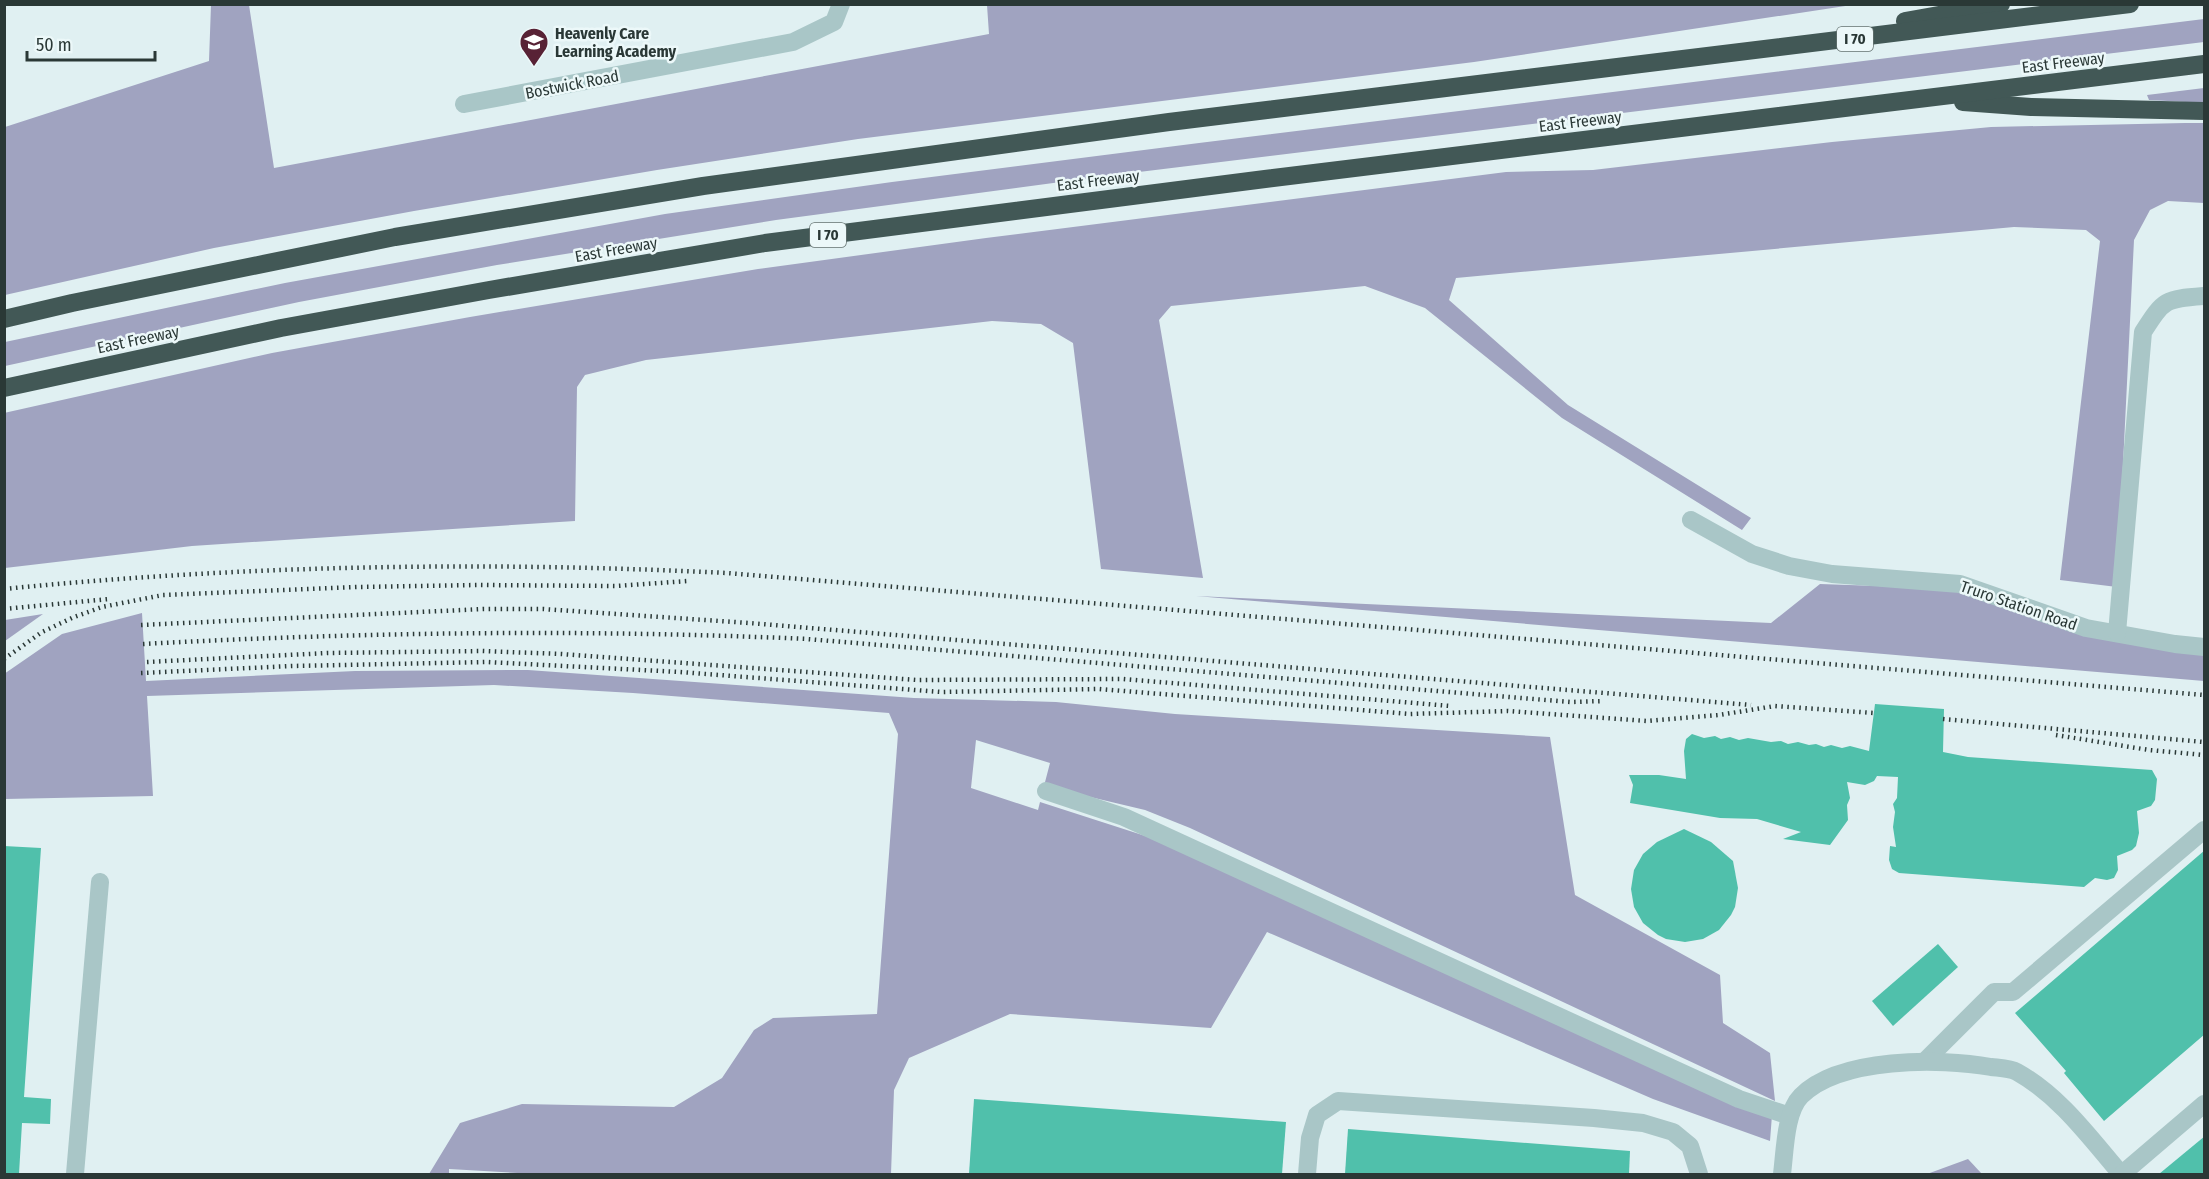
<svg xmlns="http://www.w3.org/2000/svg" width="2209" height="1179" font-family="'Fira Sans Condensed',sans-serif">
<rect width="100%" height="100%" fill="#e0f0f2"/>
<g fill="#a0a3c0">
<path d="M211,5H249L274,168L989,34L987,5H1852L1474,62L858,139L657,170L414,211L214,248L5,295V127L209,61Z"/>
<path d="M2204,19V42L1098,177L776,220L497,265L299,302L5,366V342L285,283L665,214L892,182L1199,143Z"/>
<path d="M2204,88V103L2149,100L2147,95Z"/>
<path d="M2185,123H2204V203L2168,201L2150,210L2134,240L2117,587L2060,580L2100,241L2086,230L2014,227L1456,278L1449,300L1568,405L1751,518L1742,530L1562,418L1425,308L1365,286L1171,306L1159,320L1203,578L1101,569L1073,343L1041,324L992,321L646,360L585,375L577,387L575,521L192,546L5,568L4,413L272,353L470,317L758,269L986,238L1506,172L1593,170L1832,142L1991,127Z"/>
<path d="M1820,584L1936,588L1978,596L2204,652V681L1196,596L1771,623Z"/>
<path d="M142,613L146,681L355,671L528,670L914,698L1056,702L1175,714L1550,737L1575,895L1720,975L1723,1023L1770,1053L1775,1101L1190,828L1145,810L1044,786L1050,763L976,740L971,788L1038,810L1040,802L1164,842L1772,1115L1770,1141L1653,1099L1267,932L1211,1028L1010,1014L909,1058L894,1090L891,1174H536L449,1169V1174H429L460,1123L522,1104L674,1107L722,1078L754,1030L773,1018L877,1014L898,734L889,713L633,693L494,685L147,696L153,796L5,799L4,674L62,634Z"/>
<path d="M43,614L5,641V620Z"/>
<path d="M1968,1159L1982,1174H1927Z"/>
</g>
<g fill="#50c0ab">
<path d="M1875,704L1944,709L1943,752L1968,757L2152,770L2157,779L2155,800L2151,806L2137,811L2139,833L2136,846L2132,850L2117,856L2118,870L2114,878L2107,880L2095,878L2084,887L1899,873L1892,869L1889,860L1890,846L1896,847L1893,827L1895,812L1893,804L1897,798L1898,777L1877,776L1874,781L1865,785L1847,782L1850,798L1847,805L1848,820L1830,845L1783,839L1801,832L1757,819L1720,818L1630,803L1633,785L1629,775H1659L1686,779L1684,751L1686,739L1692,734L1704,738L1715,736L1721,739L1730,737L1739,740L1748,738L1771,742L1781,741L1788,744L1798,742L1809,745L1816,744L1824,747L1831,745L1842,748L1850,746L1869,751Z"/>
<path d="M1684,829L1711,842L1733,861L1738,888L1735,907L1731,915L1719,930L1703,939L1685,942L1666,939L1658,935L1643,923L1634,907L1631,889L1634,870L1643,854L1657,842Z"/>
<path d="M4,846L41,848L24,1097L51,1099L50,1124L22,1123L19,1174H4Z"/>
<path d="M2205,850V1034L2104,1121L2064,1073L2066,1071L2015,1013Z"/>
<path d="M1938,944L1958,967L1893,1026L1872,1001Z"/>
<path d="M974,1099L1286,1122L1282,1174H969Z"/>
<path d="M1348,1129L1630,1151L1629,1174H1345Z"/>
<path d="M2205,1136V1174H2159Z"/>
</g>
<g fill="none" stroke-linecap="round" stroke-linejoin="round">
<g stroke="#a9c6c7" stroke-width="18">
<path d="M464,104L793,42L834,22L841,4"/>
<path d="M1691,520L1752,554L1789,566L1832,574L1960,584L2086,628L2175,644L2204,647"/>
<path d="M2117,633L2143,332C2164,299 2165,299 2204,296"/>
<path d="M1046,791L1124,817L1739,1099L1790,1116"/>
<path d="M1925,1061L1994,992H2013L2204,830"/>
<path d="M75,1174L100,882"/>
<path d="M1307,1174L1310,1138L1317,1115L1338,1101L1594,1118L1643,1123L1673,1132L1690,1146L1699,1174"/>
<path d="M1782,1174C1785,1152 1785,1112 1801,1096C1840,1057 1940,1058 1991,1067C1999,1068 2010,1068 2017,1072C2060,1096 2090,1138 2121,1174"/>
<path d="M2122,1174L2204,1104"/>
</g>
<g stroke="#425856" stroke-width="18">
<path d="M1905,21L2001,4"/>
<path d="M1963,102L2031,107L2204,111"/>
<path d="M4,319L72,303L395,237L703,186L1169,122L2130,4"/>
<path d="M4,388L281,328L489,290L765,243L1265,179L2204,64"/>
</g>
<g stroke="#2a3836" stroke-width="4.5" stroke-dasharray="1.5 4.5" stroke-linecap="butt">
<path d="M4,589C245,565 485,561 727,573L2204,695"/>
<path d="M4,609L109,599"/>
<path d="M141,625L484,609H543L749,623L1751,705"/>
<path d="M143,644C364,632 586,629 807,639L1570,702L1604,701"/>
<path d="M4,659L42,632L74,617L102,607L163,595L357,587L478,585L616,586L688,581"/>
<path d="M147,662L328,653L482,651L561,654L917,680L1123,679L1451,706"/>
<path d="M141,673L292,666L487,662L680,672L941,692L1099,689L1410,714L1508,711L1647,721L1719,715L1775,706L1874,713"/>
<path d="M1943,719L2204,742"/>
<path d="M2056,735L2149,750L2204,755"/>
</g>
</g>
<defs>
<g id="school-pin" transform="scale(1.5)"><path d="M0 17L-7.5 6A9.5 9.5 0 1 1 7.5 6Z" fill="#582235" stroke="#ecf8f9"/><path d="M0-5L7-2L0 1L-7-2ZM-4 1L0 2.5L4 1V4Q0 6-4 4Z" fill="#fff"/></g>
</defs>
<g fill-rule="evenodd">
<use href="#school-pin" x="534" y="42"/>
</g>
<g text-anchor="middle" stroke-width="5" stroke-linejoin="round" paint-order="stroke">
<g fill="#ecf8f9" stroke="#647270" stroke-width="1.5">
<rect x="1837" y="27" width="36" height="24" rx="4.5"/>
<rect x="810" y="223" width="36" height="24" rx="4.5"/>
</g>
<g font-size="15" font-weight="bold" fill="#2a3836">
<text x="1855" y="44">I 70</text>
<text x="828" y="240">I 70</text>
</g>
<g font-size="16" font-weight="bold" fill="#2a3836" stroke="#ecf8f9" text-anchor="start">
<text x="555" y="39">Heavenly Care<tspan x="555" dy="18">Learning Academy</tspan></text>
</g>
<g font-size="16" fill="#2a3836" stroke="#ecf8f9">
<text transform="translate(2063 62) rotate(-7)" y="6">East Freeway</text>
<text transform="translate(572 84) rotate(-11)" y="6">Bostwick Road</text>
<text transform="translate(1580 121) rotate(-7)" y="6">East Freeway</text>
<text transform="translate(1098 180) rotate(-7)" y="6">East Freeway</text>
<text transform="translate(616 249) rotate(-10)" y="6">East Freeway</text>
<text transform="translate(138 339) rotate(-12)" y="6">East Freeway</text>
<text transform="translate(2019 605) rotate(19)" y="6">Truro Station Road</text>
</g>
</g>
<rect width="2209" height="1179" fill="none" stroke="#2a3836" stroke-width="12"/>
<path d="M27 51v9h128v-9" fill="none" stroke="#2a3836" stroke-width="3"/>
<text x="36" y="51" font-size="18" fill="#2a3836" stroke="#ecf8f9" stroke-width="4.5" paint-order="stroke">50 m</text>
</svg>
